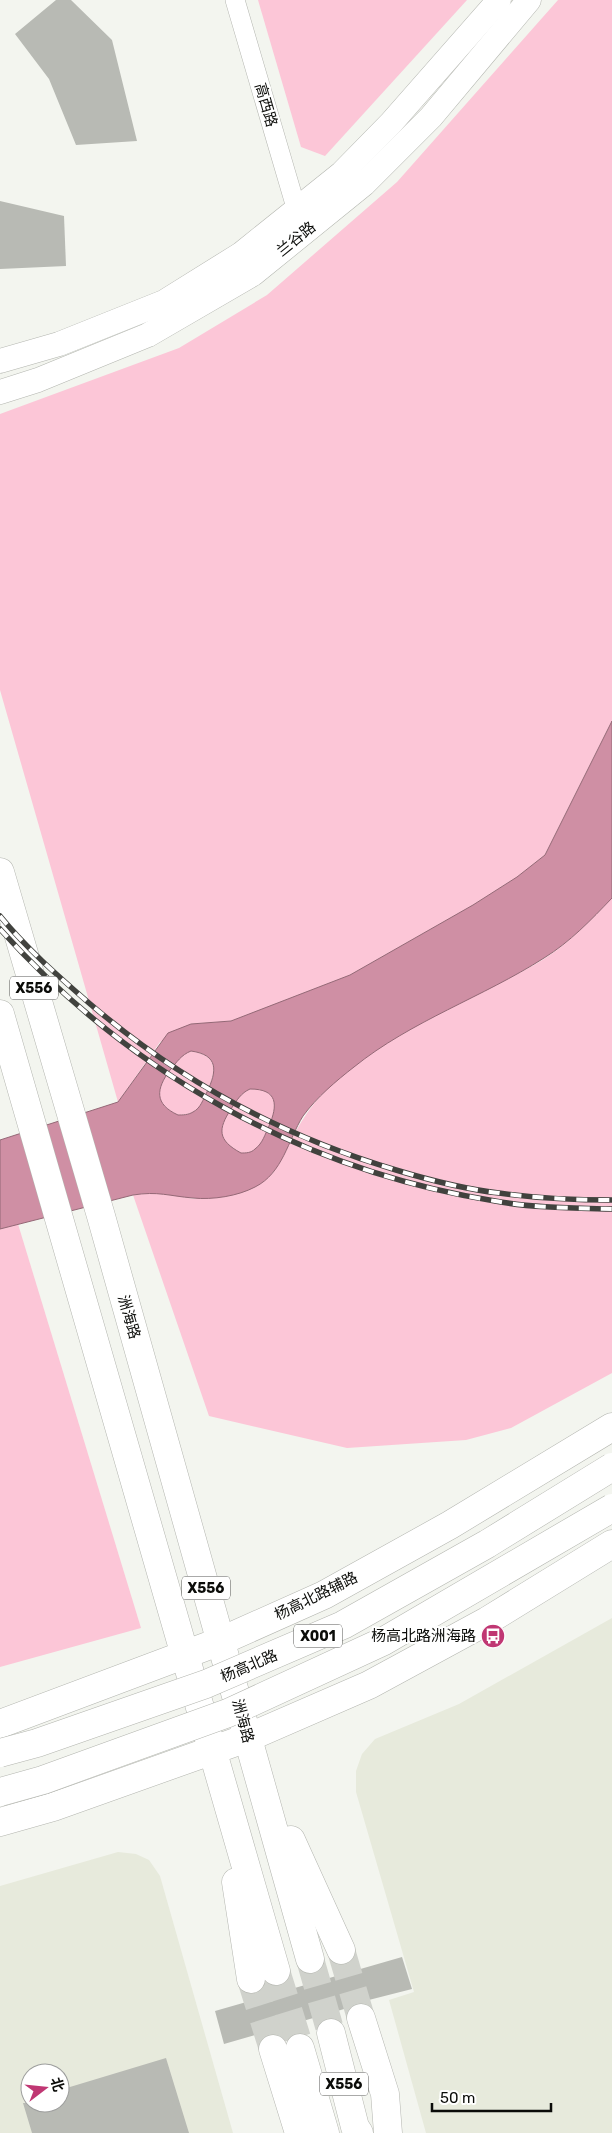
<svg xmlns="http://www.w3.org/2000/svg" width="612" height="2133" font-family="Rubik,'Noto Sans SC',sans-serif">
<rect width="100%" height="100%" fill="#f3f5ef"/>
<g fill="#e7eadc" fill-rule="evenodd">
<path d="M612,1618V2133H426L389,2000L414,1992L356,1792V1771L362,1754L375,1739L459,1704Z"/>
<path d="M118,1852L136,1854L149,1860L160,1876L233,2133H0V1886ZM30,2073H60V2103H30Z"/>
</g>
<g fill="#fcc6d7">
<path d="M258,0H467L325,156L301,147Z"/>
<path d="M558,0H612V721L545,855L517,877L473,905L350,975L231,1021L191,1024L160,1042L118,1102L0,690V414L179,348L267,295L397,182Z"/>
<path d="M612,898V1373L511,1428L466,1440L347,1448L209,1416L133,1195L153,1192L195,1199L273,1173C289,1146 301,1116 323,1093C382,1032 472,1002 544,959C570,942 591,920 612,898Z"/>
<path d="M191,1051C220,1056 216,1072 206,1094C203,1099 201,1106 196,1110C191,1114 184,1115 178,1115C154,1104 156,1089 170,1070C176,1062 181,1055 191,1051Z"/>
<path d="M250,1089C278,1089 278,1105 269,1126C265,1134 263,1143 255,1149C251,1153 246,1153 241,1153C217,1140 218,1129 231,1109C237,1100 241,1093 250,1089Z"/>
<path d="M18,1224L141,1628L0,1667V1229Z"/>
</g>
<path fill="#cf8fa4" stroke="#946876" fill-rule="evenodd" d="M612,721V898C591,920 570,942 544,958C483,997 411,1021 354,1067C336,1081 317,1097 303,1116C288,1140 283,1173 255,1187C238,1196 213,1200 193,1198C169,1196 158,1191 133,1195L0,1229V1140L118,1102L168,1033L191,1024L231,1021L350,975L473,905L517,877L545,855ZM191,1051C219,1055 217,1071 207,1092C203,1099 201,1108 193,1112C188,1115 183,1115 178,1115C154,1104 156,1089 170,1070C177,1062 181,1055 191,1051ZM250,1089C278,1089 278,1105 269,1126C265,1134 263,1143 255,1149C251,1153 246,1153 241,1153C217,1140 218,1129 231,1109C237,1100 241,1093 250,1089Z"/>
<g fill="#b8bab4">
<path d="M56,0H71L112,40L137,141L76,145L49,79L15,34Z"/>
<path d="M0,201L64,216L66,266L0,269Z"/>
<path d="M402,1957L412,1989L357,2003L351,2007L224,2044L215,2011Z"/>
<path d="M166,2058L189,2133H32L23,2103H60V2090Z"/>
</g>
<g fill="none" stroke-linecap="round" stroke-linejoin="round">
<g stroke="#d0d2cc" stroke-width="28" stroke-dasharray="28 14" stroke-linecap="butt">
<path d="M341,1950L361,2018"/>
<path d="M310,1959L331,2033"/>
<path d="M276,1971L300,2048"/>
<path d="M251,1979L273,2049"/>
</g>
<g stroke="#b3b5af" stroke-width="20">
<path id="minor" d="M235,0L297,211"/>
</g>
<g stroke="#b3b5af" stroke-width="25">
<g id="tertiary">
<path d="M0,361L59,344L164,302L241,254L342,173L391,123L499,0"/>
<path d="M0,392L38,380L148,335L253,274L364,184L431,117L529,0"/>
</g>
</g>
<g stroke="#b3b5af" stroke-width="29">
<g id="primary">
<path d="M0,872L101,1216L310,1959"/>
<path d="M0,1014L276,1971"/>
<path d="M0,1724L221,1641L324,1595L450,1525L612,1427"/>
<path d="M0,1822L53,1807L247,1738L369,1685L487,1621L612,1544"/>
<path d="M291,1840L341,1950"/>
<path d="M236,1882L251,1979"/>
<path d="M361,2018L385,2094L388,2133"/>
<path d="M331,2033L355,2127L359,2133"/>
<path d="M300,2048L325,2133"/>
<path d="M273,2049L299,2133"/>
</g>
</g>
<use href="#minor" stroke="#fff" stroke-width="19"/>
<use href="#tertiary" stroke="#fff" stroke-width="24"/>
<use href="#primary" stroke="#fff" stroke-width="28"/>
<g stroke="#41423e" stroke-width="5.5">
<g id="rail">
<path d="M0,916C26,948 58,976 89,1003C180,1081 281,1136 396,1170C429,1180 464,1189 499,1193C536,1198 574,1200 612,1200"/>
<path d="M0,929C129,1073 304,1171 495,1201C533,1208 573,1208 612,1209"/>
</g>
</g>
<use href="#rail" stroke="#fff" stroke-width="4" stroke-dasharray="11" stroke-linecap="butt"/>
<g stroke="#b3b5af" stroke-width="29" stroke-linecap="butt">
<g id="trunk-bridge">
<path d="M0,1753L37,1743L206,1684L343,1625L487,1544L612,1467"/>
<path d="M0,1792L43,1780L228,1713L384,1641L612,1508"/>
</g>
</g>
<use href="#trunk-bridge" stroke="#fff" stroke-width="28"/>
</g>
<defs>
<g id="bus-disc" transform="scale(1.25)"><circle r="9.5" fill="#c03773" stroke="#fff"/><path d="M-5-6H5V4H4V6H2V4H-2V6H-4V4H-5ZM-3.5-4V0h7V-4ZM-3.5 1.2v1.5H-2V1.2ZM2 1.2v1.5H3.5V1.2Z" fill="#fff"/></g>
</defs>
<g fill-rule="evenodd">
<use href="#bus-disc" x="493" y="1636"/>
</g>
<g text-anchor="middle" stroke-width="4" stroke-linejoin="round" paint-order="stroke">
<g fill="#fff" stroke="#545553" stroke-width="1">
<rect x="10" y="976.5" width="48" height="23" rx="4"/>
<rect x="182" y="1576.5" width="48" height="23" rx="4"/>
<rect x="294" y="1624.5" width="48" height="23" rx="4"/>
<rect x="320" y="2072.5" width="48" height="23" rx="4"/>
</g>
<g font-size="14" font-weight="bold" fill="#0b0c09">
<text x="34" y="993">X556</text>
<text x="206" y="1593">X556</text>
<text x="318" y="1641">X001</text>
<text x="344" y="2089">X556</text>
</g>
<g font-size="15" fill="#0b0c09" stroke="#fff">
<text transform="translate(266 105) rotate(74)" y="5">高西路</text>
<text transform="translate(296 239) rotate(-39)" y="5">兰谷路</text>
<text transform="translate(129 1317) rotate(74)" y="5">洲海路</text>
<text transform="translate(316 1596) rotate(-26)" y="5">杨高北路辅路</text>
<text transform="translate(249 1666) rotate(-23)" y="5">杨高北路</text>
<text transform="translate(243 1721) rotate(75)" y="5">洲海路</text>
</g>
<g font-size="15" fill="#0b0c09" stroke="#fff" text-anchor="end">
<text x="476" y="1641">杨高北路洲海路</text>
</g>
</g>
<g transform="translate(45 2088) rotate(74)"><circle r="24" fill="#ffffff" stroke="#9d9e9d"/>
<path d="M0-4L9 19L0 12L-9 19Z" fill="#c03773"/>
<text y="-8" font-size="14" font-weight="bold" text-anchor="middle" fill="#0b0c09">北</text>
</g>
<path d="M432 2103v8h119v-8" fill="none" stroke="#0b0c09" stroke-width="2.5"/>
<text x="440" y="2103" font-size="15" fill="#0b0c09" stroke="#ffffff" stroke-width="4" paint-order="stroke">50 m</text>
</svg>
